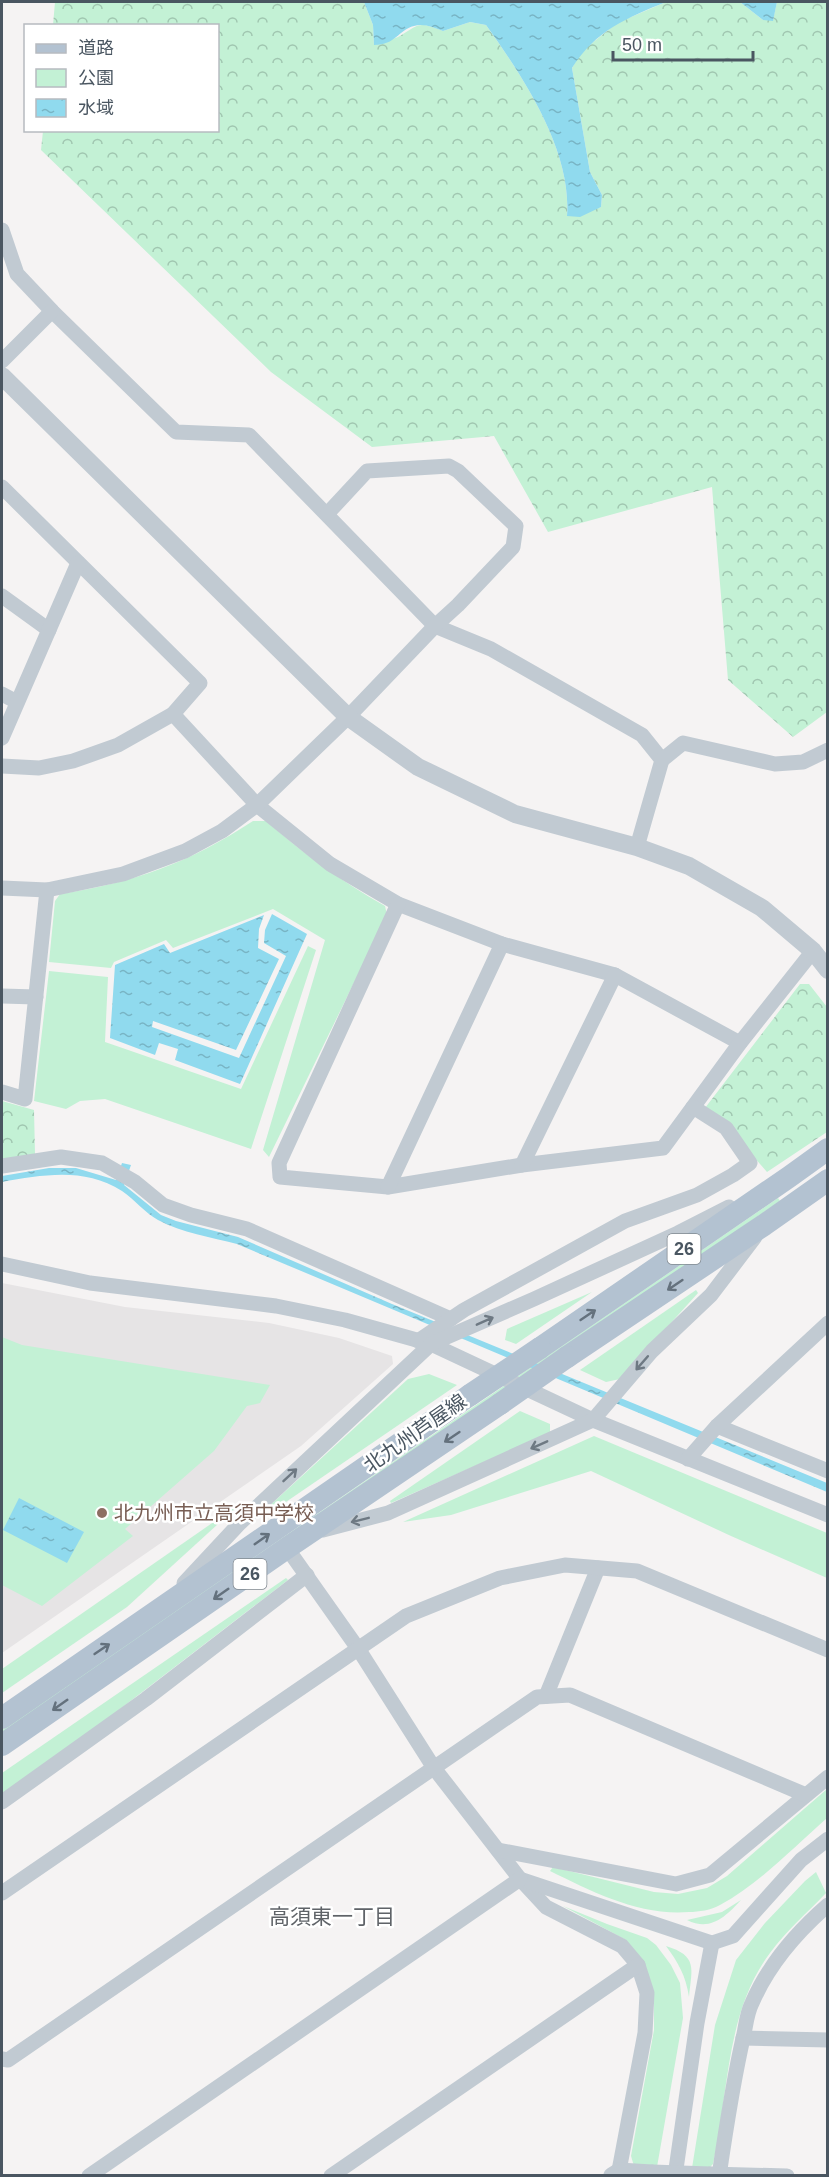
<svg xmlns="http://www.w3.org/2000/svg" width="829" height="2177" font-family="Helvetica,'Noto Sans JP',sans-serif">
<defs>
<pattern id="forest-crowns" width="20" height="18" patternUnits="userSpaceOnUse" patternTransform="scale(1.5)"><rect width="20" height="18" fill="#c3f1d5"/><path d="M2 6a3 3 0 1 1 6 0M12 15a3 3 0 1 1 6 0" fill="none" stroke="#a0c6b0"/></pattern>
<pattern id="water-ripples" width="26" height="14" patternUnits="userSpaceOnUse" patternTransform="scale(1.5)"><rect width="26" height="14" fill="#90daee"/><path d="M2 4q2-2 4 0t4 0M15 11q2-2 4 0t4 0" fill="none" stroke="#78b4c4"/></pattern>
</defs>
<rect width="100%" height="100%" fill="#f5f3f3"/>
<path fill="#e6e4e5" d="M2,1283L125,1307L269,1323L339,1338L392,1356L393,1364L301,1446L2,1653Z"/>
<g fill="#c3f1d5">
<path d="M253,821H266C303,853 342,882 385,906L387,915L269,1157L263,1150L325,940L273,909L173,948L166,940L114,962L111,968L49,962L55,901L60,894C135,882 189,863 253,821Z"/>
<path d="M308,946L316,950L251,1149L105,1099L80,1101L66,1109L34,1101L49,971L108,977L105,1042L241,1089Z"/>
<path d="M778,1198L780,1201L2,1735V1730Z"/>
<path d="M696,1290L698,1293L620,1379L606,1382L580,1370Z"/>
<path d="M592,1292L516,1344L505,1340L507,1329Z"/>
<path d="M2,1337L22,1345L270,1385L260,1403L247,1406L214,1451L125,1529L133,1536L42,1606L2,1585Z"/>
<path d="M429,1374L457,1385L280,1506L268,1510L267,1508L408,1379Z"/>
<path d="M520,1411L550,1424V1433L391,1503L390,1501Z"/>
<path d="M594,1436L827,1533V1578L731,1536L591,1471L451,1515L403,1522Z"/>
<path d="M241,1503L127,1607L2,1693V1669Z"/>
<path d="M286,1578L288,1580L98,1726L2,1796V1773Z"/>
<path d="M827,1789V1818C794,1847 759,1884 720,1905C711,1910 699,1912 689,1912C639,1916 593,1892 550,1871L553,1867L654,1892L678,1894L707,1888L727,1876Z"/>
<path d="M816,1872L826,1893C808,1912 785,1932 770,1953C725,2013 729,2094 713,2164L710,2167L692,2168L715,2025L736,1960L765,1923L805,1881Z"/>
<path d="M741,1900C726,1916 711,1932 687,1920L722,1912Z"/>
<path d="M563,1906L607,1924L647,1938L656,1945L671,1965L680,1983L683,2018L657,2167L634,2166L631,2156L654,2030V1993L626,1940Z"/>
<path d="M666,1946C698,1956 692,1968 689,1997C686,1976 678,1962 666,1946Z"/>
</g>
<g fill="url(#forest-crowns)">
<path d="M55,2H364L373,25L374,45C382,42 391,40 398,37C421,24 416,21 443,31L470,22L486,25C523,77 572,150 567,216L601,207L602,195L590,172L572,68L582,51L617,23L666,2H740L763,20H773L777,2H827V712L793,737L728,680L712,487L548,532L494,436L372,447L271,372L41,150L43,131L218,130V26L53,25Z"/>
<path d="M800,984H809L827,1007V1132L767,1172L744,1146L705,1108Z"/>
<path d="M2,1101L34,1110L35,1154L2,1160Z"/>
</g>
<g fill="url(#water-ripples)">
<path d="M364,2H666C627,18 596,30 572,68L590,172L602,195L601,207L580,217L567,216C572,150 523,77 486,25L470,22L443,31C434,28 424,23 414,26C398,30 396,45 374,45L373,25Z"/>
<path d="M740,2H777L773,21L763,20Z"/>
<path d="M272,914L307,934L240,1084L175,1060L178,1049L159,1043L155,1055L110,1038L115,965L164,944L170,953L264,915L259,929L258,948L279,959L236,1050L153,1021L152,1027L239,1058L286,956L264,943L265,930Z"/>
<path d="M122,1163L131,1165L124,1185L161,1215L176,1221L238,1237L392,1304L827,1483V1492L237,1244C211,1237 182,1233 158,1220C145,1213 135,1200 122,1191C84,1167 43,1175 2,1182V1176L49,1168H76L116,1180Z"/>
<path d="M19,1498L84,1532L67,1563L3,1530Z"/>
</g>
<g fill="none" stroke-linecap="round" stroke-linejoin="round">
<g stroke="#c1cad2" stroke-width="15">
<path d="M2,230L17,274L52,311L176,432L249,435L435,626L491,649L642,735L662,760L637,847"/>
<path d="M2,361L52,311"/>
<path d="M2,487L200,683L173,714L118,745L73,761L39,768L2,766"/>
<path d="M2,596L49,630"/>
<path d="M2,694L17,702"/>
<path d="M173,714L257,805L330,864L398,904L502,944L615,975L740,1043"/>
<path d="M2,738L78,563"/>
<path d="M662,760L683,743L775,764L803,762L828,750"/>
<path d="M2,888L47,890L123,874L185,851L222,831L257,805L348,717L435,626L458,605L513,547L516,526L458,471L449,466L367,471L327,514"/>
<path d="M398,904L279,1163L280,1177L388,1187L522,1165L663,1148L740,1043L813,951"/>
<path d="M2,996L36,997"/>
<path d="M2,1092L25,1099L47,890"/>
<path d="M522,1165L615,975"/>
<path d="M2,1166L61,1157L102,1163L135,1182L163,1205L191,1215L247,1229L451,1319"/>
<path d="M388,1187L502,944"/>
<path d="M2,1264L90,1283L276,1306L345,1320L431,1344L593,1420L828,1515"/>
<path d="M418,1341L464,1310L625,1221L697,1195L733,1175L750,1163L726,1128L693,1107"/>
<path d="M717,1426L828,1471"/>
<path d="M688,1459L717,1426L828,1323"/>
<path d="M323,1530L388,1513L593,1420L652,1351L711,1295L755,1237"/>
<path d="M287,1548L359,1650L434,1768L520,1879L546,1907L622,1946L638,1965L647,1993L645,2033L618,2176"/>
<path d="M184,1583L240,1523L431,1344L534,1299L678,1233L729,1207"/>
<path d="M546,1696L598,1568"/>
<path d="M2,1802L146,1699L307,1575"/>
<path d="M498,1850L676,1884L710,1875L828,1777"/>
<path d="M523,1880L712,1943L733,1936L801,1860L828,1839"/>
<path d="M2,1893L406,1616L500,1578L565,1565L637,1571L828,1650"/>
<path d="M743,2038L828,2040"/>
<path d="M2,2059L8,2060L537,1697L570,1695L806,1795"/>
<path d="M710,2174L787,2176"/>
<path d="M611,2175L619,2170L652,2172"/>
<path d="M89,2176L520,1879"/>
<path d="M331,2176L638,1965"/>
<path d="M675,2176L697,2023L712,1943"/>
<path d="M719,2176C726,2128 733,2081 744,2034C746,2024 747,2013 752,2003C768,1966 797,1932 828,1905"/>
</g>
<path stroke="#c1cad2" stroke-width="18" d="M2,376L348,717L418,767L515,814L637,847L689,866L762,908L813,951L828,970"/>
<g stroke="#b3c2d1" stroke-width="22">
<path d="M540,1348L789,1177L828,1149"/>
<path d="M567,1357L764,1225L828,1180"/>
<path d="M2,1718L470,1395"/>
<path d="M2,1745L287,1548L500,1404"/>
</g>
<path stroke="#c1cad2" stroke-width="15" d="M652,2172L710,2174"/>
<g stroke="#b3c2d1" stroke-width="22">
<path d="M470,1395L540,1348"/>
<path d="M500,1404L567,1357"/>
</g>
</g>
<defs><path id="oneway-shaft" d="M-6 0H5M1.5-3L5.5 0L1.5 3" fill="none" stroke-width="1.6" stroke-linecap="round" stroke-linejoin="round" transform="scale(1.5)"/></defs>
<g stroke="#64717d">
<use href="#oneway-shaft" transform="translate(675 1285) rotate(146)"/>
<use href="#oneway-shaft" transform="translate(588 1315) rotate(-34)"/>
<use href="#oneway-shaft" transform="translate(452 1437) rotate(146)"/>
<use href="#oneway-shaft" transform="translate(262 1539) rotate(-35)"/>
<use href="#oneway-shaft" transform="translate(221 1594) rotate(145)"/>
<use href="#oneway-shaft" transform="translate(102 1649) rotate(-34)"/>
<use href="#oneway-shaft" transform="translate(60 1705) rotate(145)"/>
</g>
<g stroke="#6e7983">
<use href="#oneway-shaft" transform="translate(485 1321) rotate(-24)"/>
<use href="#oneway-shaft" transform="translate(642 1363) rotate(131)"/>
<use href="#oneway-shaft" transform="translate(539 1445) rotate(156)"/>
<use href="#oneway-shaft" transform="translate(290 1475) rotate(-43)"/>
<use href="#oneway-shaft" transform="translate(360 1520) rotate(166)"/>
</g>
<circle fill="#8d6e63" stroke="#fff" stroke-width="2" cx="102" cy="1513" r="6"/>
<g text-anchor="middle" stroke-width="5" stroke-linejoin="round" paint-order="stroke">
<g fill="#fff" stroke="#808990" stroke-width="1.5">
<rect x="667.5" y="1234" width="33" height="30" rx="4.5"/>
<rect x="233.5" y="1559" width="33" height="30" rx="4.5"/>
</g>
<g font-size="18" font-weight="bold" fill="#4a5661">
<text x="684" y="1255">26</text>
<text x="250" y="1580">26</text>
</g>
<g font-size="20" fill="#4a5661" stroke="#fff">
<text transform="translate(415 1433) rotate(-35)" y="7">北九州芦屋線</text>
</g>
<g font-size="20" fill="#785e54" stroke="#fff" text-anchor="start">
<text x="114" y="1520">北九州市立高須中学校</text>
</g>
<g font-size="21" fill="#5f6368" stroke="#fff">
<text x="332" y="1924">高須東一丁目</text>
</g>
</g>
<rect width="829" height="2177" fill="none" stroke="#4a5661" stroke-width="6"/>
<rect x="24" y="24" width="195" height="108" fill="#ffffff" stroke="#b7bbc0" stroke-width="1.5"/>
<rect x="36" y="44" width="30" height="9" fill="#b3c2d1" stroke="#b7bbc0" stroke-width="1.5"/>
<text x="78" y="54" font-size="18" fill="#4a5661">道路</text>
<rect x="36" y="69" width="30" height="18" fill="#c3f1d5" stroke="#b7bbc0" stroke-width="1.5"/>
<text x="78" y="84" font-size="18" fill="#4a5661">公園</text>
<rect x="36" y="99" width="30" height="18" fill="url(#water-ripples)" stroke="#b7bbc0" stroke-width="1.5"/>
<text x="78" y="114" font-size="18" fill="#4a5661">水域</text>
<path d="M613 51v9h140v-9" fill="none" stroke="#4a5661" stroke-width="3"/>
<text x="622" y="51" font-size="18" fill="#4a5661" stroke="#ffffff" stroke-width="4.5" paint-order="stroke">50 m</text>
</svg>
